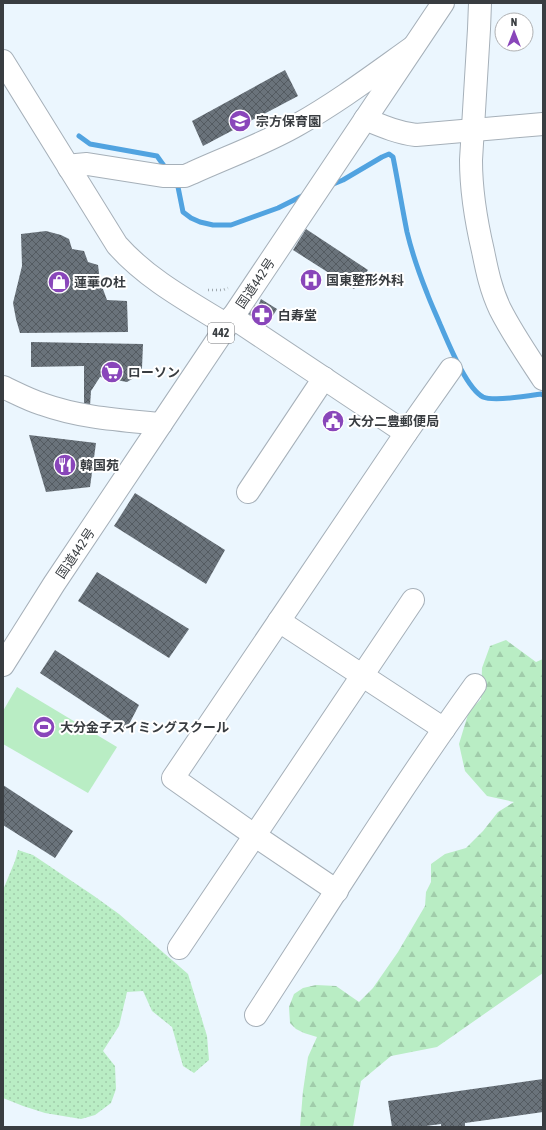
<svg xmlns="http://www.w3.org/2000/svg" width="546" height="1130" font-family="'Asap Condensed','Noto Sans JP',sans-serif">
<defs>
<pattern id="grass-dots" width="8" height="8" patternUnits="userSpaceOnUse"><rect width="8" height="8" fill="#b9edc4"/><path d="M2 2h.1M6 6h.1" fill="none" stroke="#a0ccaa" stroke-width="1.8" stroke-linecap="round"/></pattern>
<pattern id="forest-firs" width="22" height="20" patternUnits="userSpaceOnUse"><rect width="22" height="20" fill="#b9edc4"/><path d="M5 1l3.5 6h-7zM16 11l3.5 6h-7z" fill="#a0ccaa"/></pattern>
<pattern id="building-cross-hatch" width="8" height="8" patternUnits="userSpaceOnUse"><rect width="8" height="8" fill="#6a737b"/><path d="M0 0l8 8M0 8l8-8" fill="none" stroke="#545b61"/></pattern>
</defs>
<rect width="100%" height="100%" fill="#ebf6fe"/>
<path fill="url(#grass-dots)" d="M18,850L33,855L94,896L119,914L188,974L207,1036L209,1060L194,1073L183,1066L172,1027L152,1011L143,991L127,992L119,1026L103,1051L115,1066L116,1089L111,1103L95,1115L81,1119L45,1113L23,1106L3,1098V890L15,861Z"/>
<path fill="url(#forest-firs)" d="M506,640L536,662L543,659V973L437,1047L391,1056L361,1081L353,1127H300L303,1091L308,1057L317,1037L304,1033L296,1029L290,1023L289,1007L294,994L303,988L316,985L336,986L359,1002L373,988L398,952L425,906L426,892L431,882V864L445,854L466,848L483,831L498,812L514,802L487,796L465,771L459,744L469,711L481,699L482,668L490,646Z"/>
<path fill="#b9edc4" d="M17,687L117,747L88,793L3,744V711Z"/>
<g fill="none" stroke-linecap="round" stroke-linejoin="round">
<g stroke="#51a3e0" stroke-width="5">
<path d="M79,136L90,144L157,156L167,170"/>
<path d="M175,182L178,187L183,212L191,218L200,222L213,225H231L278,208L306,194"/>
<path d="M331,185L343,180L382,157L389,154L393,157C398,182 402,207 407,232C412,253 419,273 427,293C431,304 436,314 440,324C448,342 466,388 483,397C494,402 528,396 541,394L543,395"/>
</g>
</g>
<g fill="url(#building-cross-hatch)">
<path d="M285,70L298,96L203,146L192,121Z"/>
<path d="M306,229L368,270L354,289L293,250Z"/>
<path d="M46,231L61,235L69,239L72,249L84,251L88,262L98,265L100,281L107,300L127,301L128,332L20,333L16,319L13,303L22,266L21,234Z"/>
<path d="M261,299L277,309L266,327L250,317L248,312L251,305L258,306Z"/>
<path d="M31,342L143,344L142,368L137,376L127,382L100,377L91,391L90,406L84,407V366L31,367Z"/>
<path d="M29,435L96,443L90,487L46,492Z"/>
<path d="M135,493L225,550L206,584L114,526Z"/>
<path d="M97,572L189,629L169,658L78,601Z"/>
<path d="M55,650L139,705L126,730L40,673Z"/>
<path d="M3,785L73,831L55,858L3,825Z"/>
<path d="M543,1079V1112L465,1123V1127H441V1124L418,1127H392L388,1101Z"/>
</g>
<g fill="none" stroke-linecap="round" stroke-linejoin="round">
<g stroke="#a6b0b9" stroke-width="24">
<g id="minor">
<path d="M480,3L479,29L471,160C471,191 476,221 483,251C487,271 491,290 500,309C512,333 528,356 543,379"/>
<path d="M3,61L117,245C147,279 188,301 227,325"/>
<path d="M365,119C382,126 398,133 416,135L543,124"/>
<path d="M69,168L76,165L87,164L163,176H185L192,173C227,157 264,144 297,125C338,102 375,74 413,47"/>
<path d="M232,317L406,433"/>
<path d="M3,387C16,393 29,400 42,404C81,418 121,420 161,424"/>
<path d="M248,492L324,378"/>
<path d="M279,621L444,729"/>
<path d="M337,891L254,835L173,778L406,433L451,369"/>
<path d="M179,948L413,600"/>
<path d="M256,1015C328,904 398,792 475,685"/>
</g>
</g>
<g stroke="#a6b0b9" stroke-width="24">
<path id="highway" d="M3,665L54,584L161,424L443,3"/>
</g>
<path stroke="#a0a9af" stroke-width="2.5" stroke-dasharray="1 3" stroke-linecap="butt" d="M208,290H223L228,288"/>
<use href="#minor" stroke="#fff" stroke-width="22"/>
<use href="#highway" stroke="#fff" stroke-width="22"/>
</g>
<defs>
<g id="school-disc" transform="scale(1.15)"><circle r="9.5" fill="#8946ba" stroke="#fff"/><path d="M0-5L7-2L0 1L-7-2ZM-4 1L0 2.5L4 1V4Q0 6-4 4Z" fill="#fff"/></g>
<g id="hospital-disc" transform="scale(1.15)"><circle r="9.5" fill="#8946ba" stroke="#fff"/><path d="M-5-5h3v3.5h4V-5h3V5h-3V1.5h-4V5h-3Z" fill="#fff"/></g>
<g id="shop-disc" transform="scale(1.15)"><circle r="9.5" fill="#8946ba" stroke="#fff"/><path d="M-5-2.5h2.3a2.7 3.5 0 0 1 5.4 0H5L5.5 6h-11ZM-1.5-2.5h3a1.5 2.3 0 0 0-3 0Z" fill="#fff"/></g>
<g id="pharmacy-disc" transform="scale(1.15)"><circle r="9.5" fill="#8946ba" stroke="#fff"/><path d="M-2-6h4v4h4v4h-4v4h-4v-4h-4v-4h4Z" fill="#fff"/></g>
<g id="supermarket-disc" transform="scale(1.15)"><circle r="9.5" fill="#8946ba" stroke="#fff"/><path d="M-6-5.5h2.5l.6 2H6L4.5 2H-2.5L-4.4-4H-6ZM-1.5 3.2a1.3 1.3 0 1 0 .1 0ZM3 3.2a1.3 1.3 0 1 0 .1 0Z" fill="#fff"/></g>
<g id="civic-disc" transform="scale(1.15)"><circle r="9.5" fill="#8946ba" stroke="#fff"/><path d="M-.6-6.5H3V-4.5H.6V-3L4-1V1h2V6H-6V1h2V-1L-.6-3ZM-1.2 2.5V6h2.4V2.5Z" fill="#fff"/></g>
<g id="restaurant-disc" transform="scale(1.15)"><circle r="9.5" fill="#8946ba" stroke="#fff"/><path d="M-5-6h1v4h1v-4h1v4h1v-4h1v5L-1.5 .5V6h-2V.5L-5-1ZM5-6V6H3V1.5H1.5Q1.5-4 5-6Z" fill="#fff"/></g>
<g id="stadium-disc" transform="scale(1.15)"><circle r="9.5" fill="#8946ba" stroke="#fff"/><path d="M0-5a6.5 5 0 1 0 0 10a6.5 5 0 1 0 0-10ZM-3.5-1.8h7v3.6h-7Z" fill="#fff"/></g>
</defs>
<g fill-rule="evenodd">
<use href="#school-disc" x="240" y="121"/>
<use href="#hospital-disc" x="311" y="280"/>
<use href="#shop-disc" x="59" y="282"/>
<use href="#pharmacy-disc" x="262" y="315"/>
<use href="#supermarket-disc" x="112" y="372"/>
<use href="#civic-disc" x="333" y="421"/>
<use href="#restaurant-disc" x="65" y="465"/>
<use href="#stadium-disc" x="44" y="727"/>
</g>
<g text-anchor="middle" stroke-width="4" stroke-linejoin="round" paint-order="stroke">
<rect fill="#fff" stroke="#74777a" stroke-width="1" x="208" y="323" width="26" height="20" rx="3"/>
<g font-size="12" font-weight="bold" fill="#393d41">
<text x="221" y="337">442</text>
</g>
<g font-size="13" font-weight="bold" fill="#393d41" stroke="#fff" text-anchor="start">
<text x="256" y="126">宗方保育園</text>
<text x="326" y="285">国東整形外科</text>
<text x="74" y="287">蓮華の杜</text>
<text x="278" y="320">白寿堂</text>
<text x="128" y="377">ローソン</text>
<text x="348" y="426">大分二豊郵便局</text>
<text x="80" y="470">韓国苑</text>
<text x="60" y="732">大分金子スイミングスクール</text>
</g>
<g font-size="13" fill="#393d41" stroke="#fff">
<text transform="translate(255 283) rotate(-56)" y="5">国道442号</text>
<text transform="translate(75 553) rotate(-56)" y="5">国道442号</text>
</g>
</g>
<rect width="546" height="1130" fill="none" stroke="#393d41" stroke-width="8"/>
<g transform="translate(514 32)"><circle r="19" fill="#ffffff" stroke="#b0b1b3"/>
<path d="M0-3L7 15L0 10L-7 15Z" fill="#8946ba"/>
<text y="-6" font-size="11" font-weight="bold" text-anchor="middle" fill="#393d41">N</text>
</g>
</svg>
